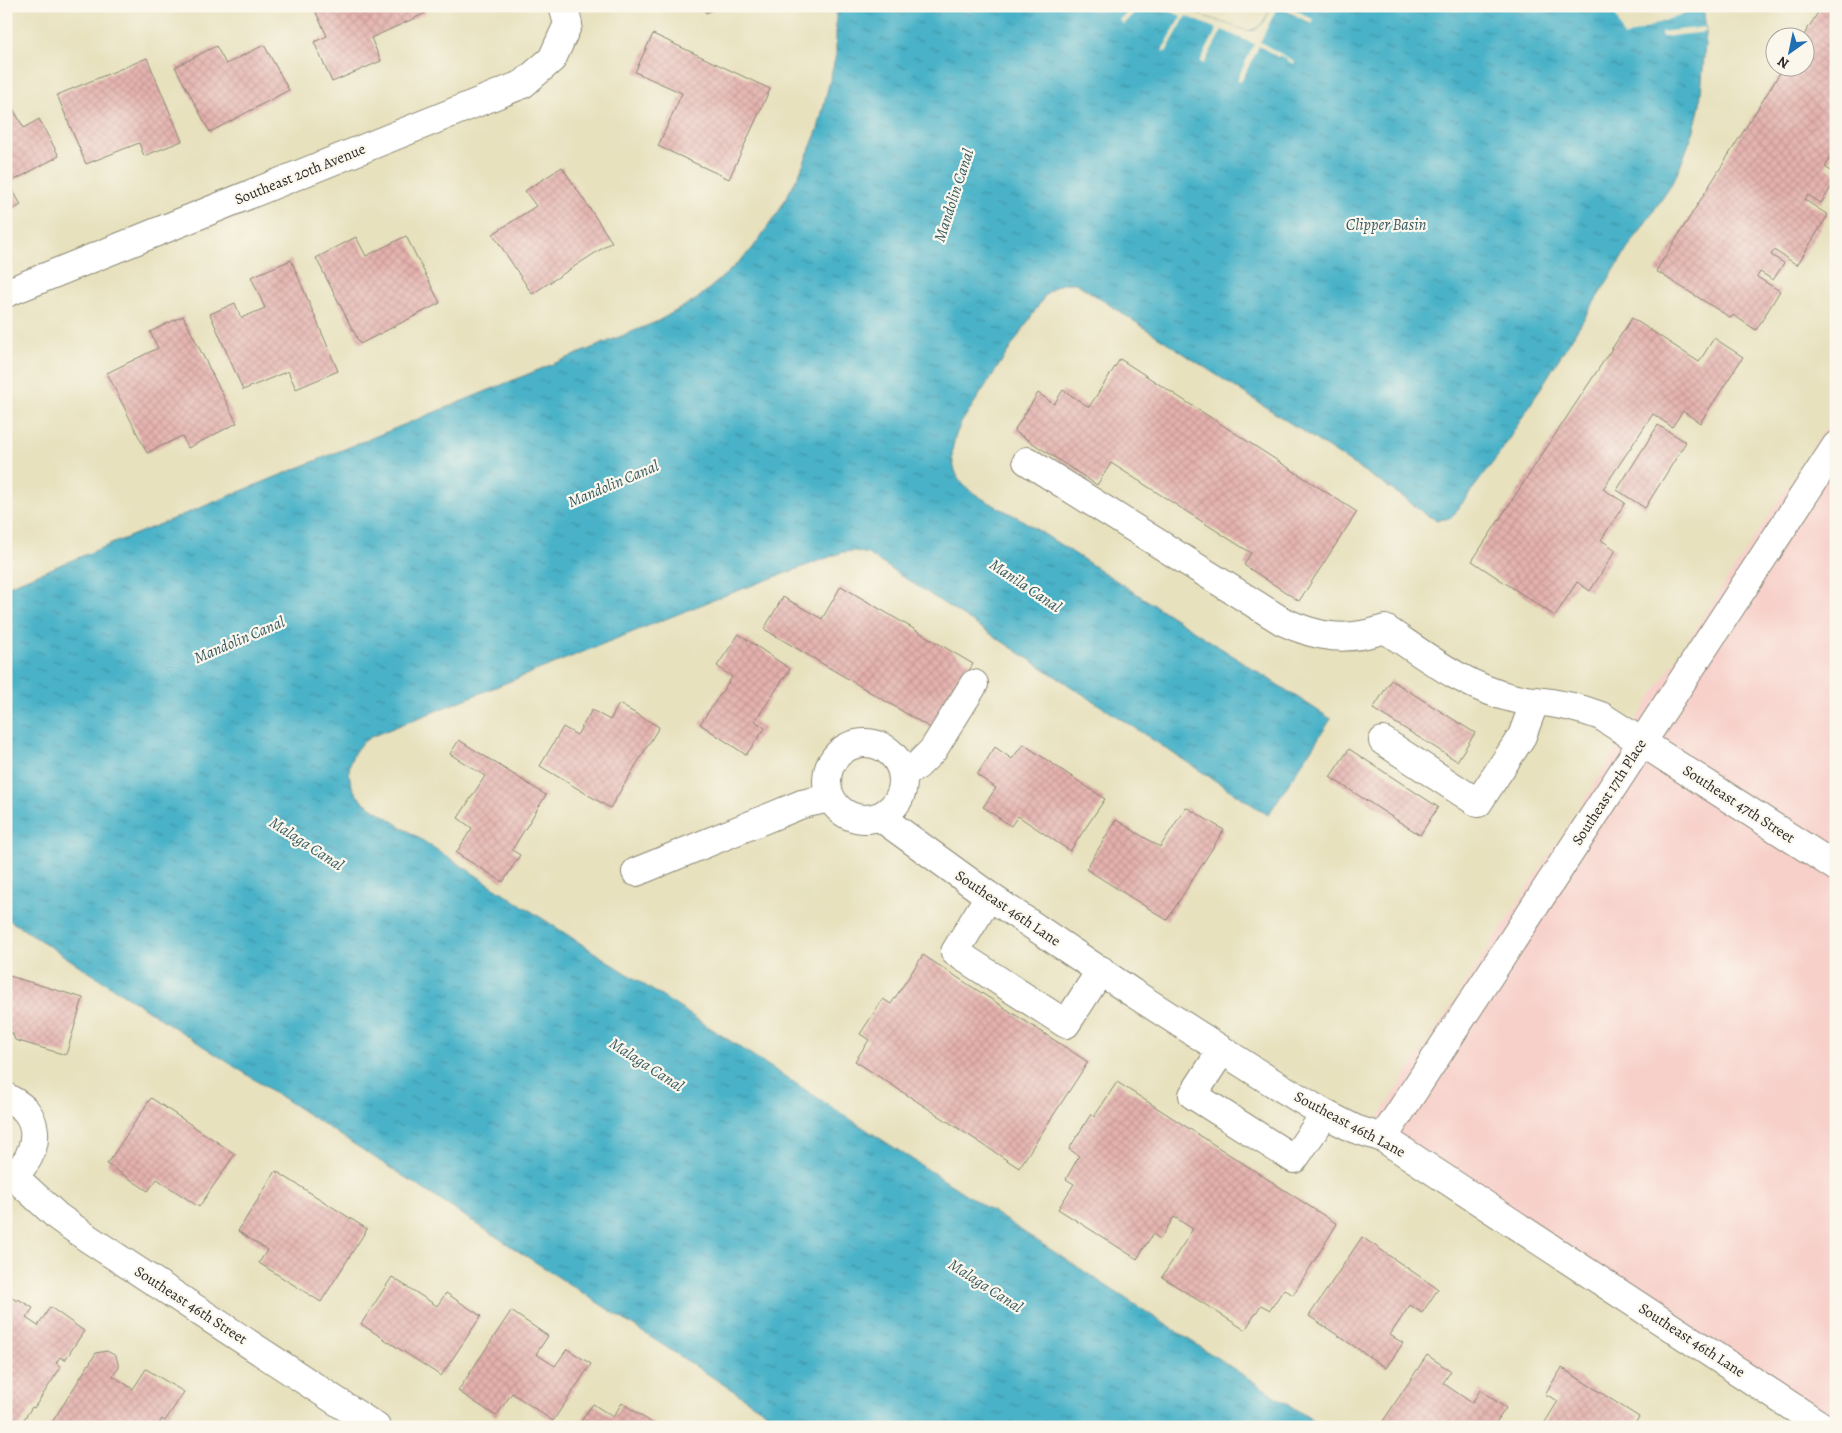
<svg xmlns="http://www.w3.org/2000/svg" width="1842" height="1433" font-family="Alegreya,serif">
<defs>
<pattern id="water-ripples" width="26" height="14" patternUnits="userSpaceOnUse" patternTransform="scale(1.25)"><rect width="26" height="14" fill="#4ab2c8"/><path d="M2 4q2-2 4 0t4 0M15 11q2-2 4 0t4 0" fill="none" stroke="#3e91a3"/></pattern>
<pattern id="building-cross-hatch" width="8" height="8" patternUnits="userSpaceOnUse" patternTransform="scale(1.25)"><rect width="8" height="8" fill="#e4b1ad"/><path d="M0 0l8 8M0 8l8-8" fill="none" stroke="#c49895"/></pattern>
</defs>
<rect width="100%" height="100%" fill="#fbf7ec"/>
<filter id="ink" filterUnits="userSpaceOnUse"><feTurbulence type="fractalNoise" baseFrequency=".02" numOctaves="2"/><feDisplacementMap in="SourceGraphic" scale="10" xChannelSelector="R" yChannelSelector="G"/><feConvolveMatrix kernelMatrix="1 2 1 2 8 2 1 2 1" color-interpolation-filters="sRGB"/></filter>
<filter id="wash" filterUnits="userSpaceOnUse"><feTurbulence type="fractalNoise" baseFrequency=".0096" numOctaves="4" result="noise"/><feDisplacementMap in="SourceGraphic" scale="20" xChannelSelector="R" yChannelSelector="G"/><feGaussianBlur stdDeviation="1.12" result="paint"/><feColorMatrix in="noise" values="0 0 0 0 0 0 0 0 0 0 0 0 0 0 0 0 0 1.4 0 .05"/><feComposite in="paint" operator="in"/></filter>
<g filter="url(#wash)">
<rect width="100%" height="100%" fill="#e7e1be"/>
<path fill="#f7d0ca" d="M1836,412V1427L1368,1134Z"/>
<path fill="url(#water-ripples)" stroke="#3a6e7a" d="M836,6H1173L1247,31C1262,30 1266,18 1272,6H1703L1706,32L1700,105L1694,130L1678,172L1668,190L1628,248L1500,453L1451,518L1438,520L1428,516L1397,493L1076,283C1062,282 1057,285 1046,294L961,423C959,429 955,435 954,442C950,454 953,473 962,483C973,496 1004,510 1019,518L1331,719L1268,815L868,554L855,551L843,552L718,598L373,736C345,749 341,784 365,803L1323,1427H789L6,918V587L656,322L697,299L726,274L752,249L779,211L800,172L818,129L836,55Z"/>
<g fill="#e7e1be">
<path d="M1133,6H1141L1123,24L1119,20Z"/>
<path d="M1160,6H1173L1247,31H1254L1259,27L1265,21L1272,6H1278L1260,42L1294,61L1293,64L1280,55L1278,57L1259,46L1241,82L1237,80L1254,44L1222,30L1204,64L1200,62L1217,29L1186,16L1166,52L1162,51L1181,16Z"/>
<path d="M1278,6H1289L1314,20L1312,24Z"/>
<path d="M1612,6H1702L1624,37Z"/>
<path d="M1705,27L1706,32L1662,37L1661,32Z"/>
</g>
<g id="blocks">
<g fill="url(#building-cross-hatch)">
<path d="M313,6H423L426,13L371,38L381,61L332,82L314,42L327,36Z"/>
<path d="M702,6H719L706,13Z"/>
<path d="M1822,6H1836V154L1834,153L1825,167L1836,174V180L1821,203L1808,195L1805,200L1828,215L1797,265L1774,250L1771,255L1784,263L1773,280L1760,272L1757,277L1780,291L1756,330L1733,315L1731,318L1656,271L1783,68H1804V38H1802Z"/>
<path d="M653,34L770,89L729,179L658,146L682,93L635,72Z"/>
<path d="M264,45L289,90L210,132L175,67L216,46L226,64Z"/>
<path d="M147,58L182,141L144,156L139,143L86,164L57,95Z"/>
<path d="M12,107L24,128L39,119L59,156L9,183L21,205L6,213V110Z"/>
<path d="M562,167L612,242L532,294L493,234L536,206L525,191Z"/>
<path d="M406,236L440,303L360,344L316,258L356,237L366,256Z"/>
<path d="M291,260L338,371L296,389L288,371L243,390L210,314L235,303L241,318L265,308L251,277Z"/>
<path d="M183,316L237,423L188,448L182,436L147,453L107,373L158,348L150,332Z"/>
<path d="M1632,318L1699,362L1714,338L1743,357L1700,423L1683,411L1672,427L1653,414L1603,489L1625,503L1601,540L1616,550L1590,591L1577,582L1555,616L1472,561Z"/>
<path d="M1120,359L1357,512L1299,601L1244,565L1251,553L1111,463L1097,485L1014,431L1038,393L1054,404L1063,390L1089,407Z"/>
<path d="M1658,425L1686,442L1645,508L1617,490Z"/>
<path d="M841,586L973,664L934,730L764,629L783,597L822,619Z"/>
<path d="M739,634L790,669L755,721L765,728L746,755L700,724L732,677L717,666Z"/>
<path d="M1391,680L1475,733L1457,761L1373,709Z"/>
<path d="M619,704L659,727L610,808L540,766L563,727L577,735L592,710L610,720Z"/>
<path d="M459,740L546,795L512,850L520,855L503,882L456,853L472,828L458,818L485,776L450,754Z"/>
<path d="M1023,744L1105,799L1070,851L1018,816L1011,826L983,807L996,788L977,775L995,747L1012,759Z"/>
<path d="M1349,749L1438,807L1420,835L1330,777Z"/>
<path d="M1186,807L1224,830L1167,920L1086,869L1116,820L1160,847Z"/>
<path d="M923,955L1088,1062L1019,1168L855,1061L869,1040L860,1034L883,999L891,1004Z"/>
<path d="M6,975L83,998L66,1055L15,1040L12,1032L6,1034Z"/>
<path d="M1117,1082L1337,1224L1293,1295L1284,1289L1270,1310L1261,1305L1245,1330L1162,1277L1193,1229L1174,1217L1160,1239L1153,1234L1137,1259L1058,1209L1074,1184L1066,1179L1079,1156L1069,1149L1091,1114L1094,1117Z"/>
<path d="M151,1098L235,1154L199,1207L157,1179L148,1191L107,1164Z"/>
<path d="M276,1171L367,1229L321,1302L259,1263L267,1250L238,1231Z"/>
<path d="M1362,1237L1438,1289L1422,1313L1410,1305L1390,1335L1403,1343L1386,1368L1309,1316Z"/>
<path d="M392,1277L437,1306L446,1293L481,1316L441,1376L361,1324Z"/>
<path d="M6,1294L17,1301L18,1299L33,1308L26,1318L38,1326L50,1307L84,1331L65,1360L60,1357L56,1363L61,1367L34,1408L32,1407L19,1427H6Z"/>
<path d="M511,1311L548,1336L536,1354L555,1366L567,1349L591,1364L553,1421L512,1393L496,1416L458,1391Z"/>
<path d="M107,1351L116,1356L119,1367L113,1376L133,1389L146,1369L184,1392L165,1421L162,1419L157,1427H49L96,1353Z"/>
<path d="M1427,1355L1451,1371L1443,1383L1472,1403L1480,1390L1506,1408L1493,1427H1379Z"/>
<path d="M1562,1368L1639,1417L1633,1427H1542L1558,1401L1545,1394Z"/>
<path d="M622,1403L658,1427H577L593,1404L613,1417Z"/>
</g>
</g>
</g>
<g filter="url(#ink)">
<use href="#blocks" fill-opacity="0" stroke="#898674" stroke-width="1"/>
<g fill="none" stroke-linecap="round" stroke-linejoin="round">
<g stroke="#898674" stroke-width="30">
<g id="minor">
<path d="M6,293L523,84L552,59L568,24L563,6"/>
<path d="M1027,461L1282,621C1319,638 1346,642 1385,629C1424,655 1465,687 1512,698C1519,700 1527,700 1535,701C1557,703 1580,708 1601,716L1836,867"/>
<path d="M1383,741L1478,803L1522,736L1535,701"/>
<circle cx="865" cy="781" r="38"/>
<path d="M903,773L917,766L933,750L974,684"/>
<path d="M880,817L989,896L1133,993L1267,1079L1325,1114L1355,1129L1383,1138L1823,1427"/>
<path d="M636,872L802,804L830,798"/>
<path d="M989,896L955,952L1066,1024L1101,970"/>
<path d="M1222,1050L1193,1095L1294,1159L1325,1114"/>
<path d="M6,1097C13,1101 21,1105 26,1111C43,1132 32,1168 6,1177"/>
<path d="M1383,1138L1836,446"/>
<path d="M12,1175L58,1217L89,1239L376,1427"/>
</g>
</g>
<use href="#minor" stroke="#fff" stroke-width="28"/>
</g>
</g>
<g text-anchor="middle" stroke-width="4.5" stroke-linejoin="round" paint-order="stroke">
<g font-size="15" fill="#2b2b2b" stroke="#fbf7ec">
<text transform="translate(300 174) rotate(-22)" y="5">Southeast 20th Avenue</text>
<text transform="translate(1609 792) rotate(-57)" y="5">Southeast 17th Place</text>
<text transform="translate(1739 804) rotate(33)" y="5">Southeast 47th Street</text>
<text transform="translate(1008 908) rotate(34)" y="5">Southeast 46th Lane</text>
<text transform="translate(1350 1124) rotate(28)" y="5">Southeast 46th Lane</text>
<text transform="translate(191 1305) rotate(33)" y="5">Southeast 46th Street</text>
<text transform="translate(1692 1340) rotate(33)" y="5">Southeast 46th Lane</text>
</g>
<g font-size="16" font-style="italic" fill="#365a62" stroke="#fbf7ec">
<text transform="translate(953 195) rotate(-72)" y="6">Mandolin Canal</text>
<text x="1386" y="230">Clipper Basin</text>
<text transform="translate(613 483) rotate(-23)" y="6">Mandolin Canal</text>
<text transform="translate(1026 585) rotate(34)" y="6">Manila Canal</text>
<text transform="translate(239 639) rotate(-23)" y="6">Mandolin Canal</text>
<text transform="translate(307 843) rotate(33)" y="6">Malaga Canal</text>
<text transform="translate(647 1064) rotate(33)" y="6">Malaga Canal</text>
<text transform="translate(986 1285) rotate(33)" y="6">Malaga Canal</text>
</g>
</g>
<rect width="1842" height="1433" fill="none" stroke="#fbf7ec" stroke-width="25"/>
<g transform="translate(1790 52) rotate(213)"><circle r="24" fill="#fbf7ec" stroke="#a8a59f"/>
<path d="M0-4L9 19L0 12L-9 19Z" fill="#1f6fb2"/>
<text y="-8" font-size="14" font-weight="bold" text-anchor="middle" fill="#2b2b2b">N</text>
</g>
</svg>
